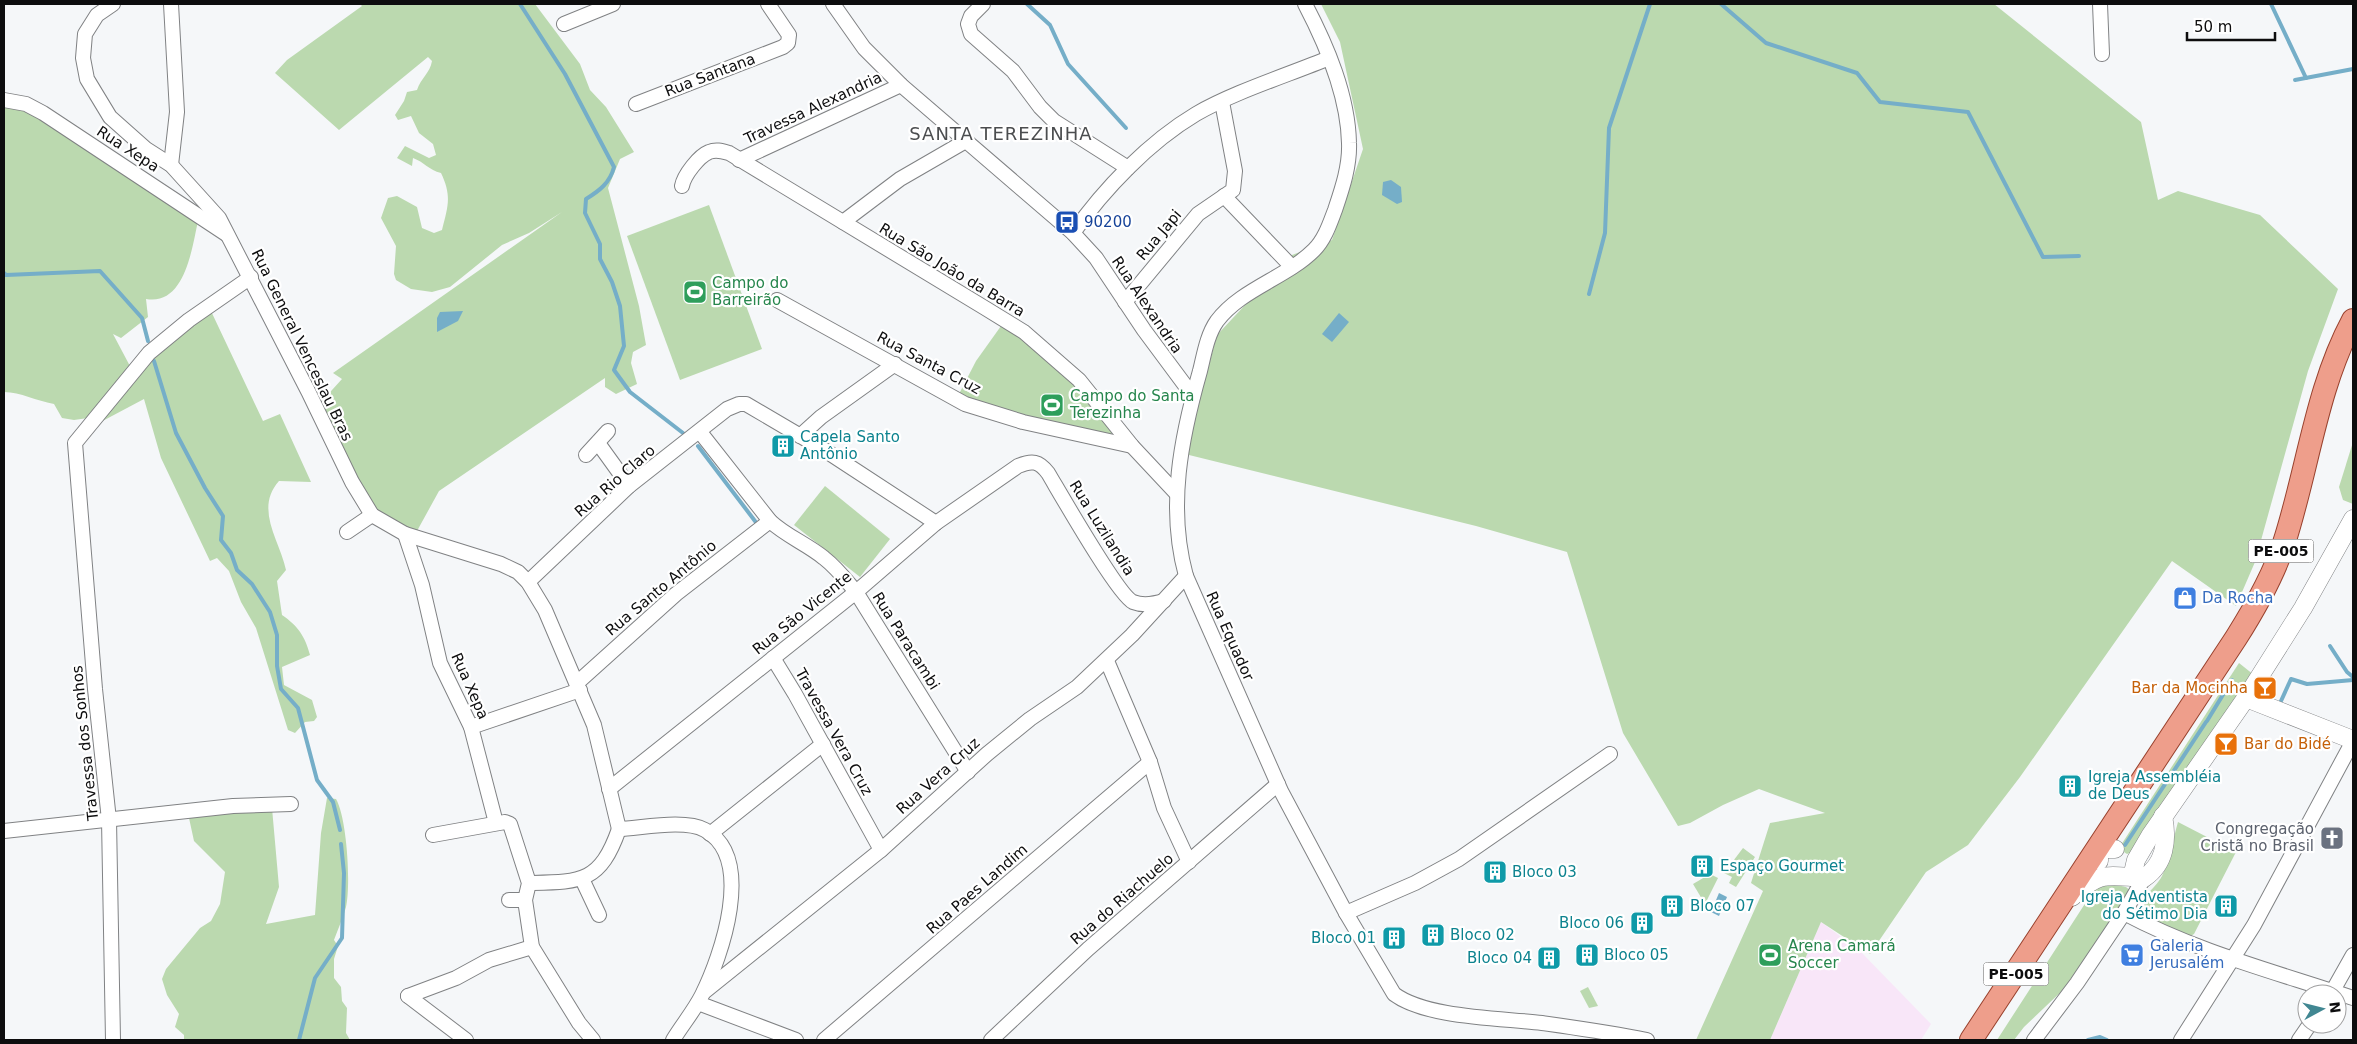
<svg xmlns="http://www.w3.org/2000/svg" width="2357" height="1044" font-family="'DejaVu Sans',sans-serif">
<rect width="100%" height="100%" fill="#f5f7f9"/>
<path fill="#f8e6f8" d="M1821,922L1860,951L1931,1024L1921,1040H1770Z"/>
<g fill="#bbd9af">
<path d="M360,4H535L580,64L590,90L606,107L634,152L620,159L608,188L639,306L646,345L633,352L631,363L637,384L616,394L605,387V378L439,491L417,531L398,526L370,508L328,422L322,401L342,379L333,373L562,212L529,233L502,245L450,287L432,292L411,289L396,280L394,274L396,246L381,218L388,198L397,196L417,207L422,228L434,233L442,230C448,206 452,196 441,173C429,170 424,162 413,158L412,166L397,158L405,146L429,158L436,155L433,144L419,133L411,116L398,120L395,115L404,101L407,92L417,90C421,78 430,73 432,61L428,57L339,130L275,73L287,60L362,6Z"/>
<path d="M1321,4H1994L2141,122L2158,200L2178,191L2260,215L2338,289L2308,371L2255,562L2236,606L2172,561L2020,777L1968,845L1926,872L1870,954L1821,922L1770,1040H1696L1763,891L1751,883L1770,823L1825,813L1759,789L1723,805L1690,823L1678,826L1623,733L1567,552L1476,526L1185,454L1217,335L1292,255L1332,240L1363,149L1340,42Z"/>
<path d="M4,104L28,110L198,221C192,248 185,306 146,299L148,317L121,338L113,334L131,368L88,418L74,420L62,418L54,404C36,401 21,392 4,392Z"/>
<path d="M709,205L762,349L680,380L627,236Z"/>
<path d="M210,309L263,421L280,414L311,482L279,481C254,509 280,541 286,570L277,581L282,615C298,626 305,636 310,655L282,667L284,685L312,700L317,717L314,721L305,722L295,733L288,730L256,628L241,602L229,571L217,558L210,561L161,458L144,399L95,425L138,371Z"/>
<path d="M1001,326L1023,337L1082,388L1114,436L981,406L959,394L976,361Z"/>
<path d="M2353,442V504L2343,500L2339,487Z"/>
<path d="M825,486L890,539L860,577L794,525Z"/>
<path d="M2239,663L2254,675L2132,852L2127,854L2121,850V845Z"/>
<path d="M327,798L336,799C347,818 351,885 346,907C343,918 338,929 334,940L338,946L334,959V978L341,987L342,1001L347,1008L346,1033L350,1040H184V1035L175,1027L179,1014L167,995L162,979L166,969L200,928L211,921L220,904L225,872L194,841L189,818L272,808L279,887L266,924L315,915L321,833Z"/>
<path d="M2178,822L2236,852L2194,934L2187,938L2143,917C2137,897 2154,891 2162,876C2170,860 2173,839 2178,822Z"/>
<path d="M1743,848L1755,857L1736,887L1729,883L1732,877L1724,873Z"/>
<path d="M1710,874L1718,878L1705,904L1693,884Z"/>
<path d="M2102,882L2126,887L2132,892L2065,988L2024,1027L2014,1040H1997L2097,885Z"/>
<path d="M1588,987L1598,1006L1589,1008L1580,991Z"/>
</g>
<g fill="#75aec8">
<path d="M1391,180L1401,187L1402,202L1397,204L1382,195L1383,182Z"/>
<path d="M463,311L458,321L437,332V318L440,312Z"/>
<path d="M1339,313L1349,322L1332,342L1322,334Z"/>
<path d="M1719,893L1727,897L1719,916L1711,912Z"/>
</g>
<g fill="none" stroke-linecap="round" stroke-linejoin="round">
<g stroke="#75aec8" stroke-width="4">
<path d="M520,4L565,74L614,167C610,183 599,191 586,199L585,213L600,244V259L612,282L620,306L624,346L614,370L630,392L683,433"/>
<path d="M1027,4L1050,25L1068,64L1126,128"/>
<path d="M1721,4L1766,43L1857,73L1880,102L1968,112L2043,257L2079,256"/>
<path d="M2271,4L2306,78"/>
<path d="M2295,80L2353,69"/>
<path d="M4,273L6,275L100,271L142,318L148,341"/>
<path d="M1589,294L1605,233L1609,128L1650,4"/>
<path d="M154,361L176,433L205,488L223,516L221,540L231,553L237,570L252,584L270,612L277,635V666L281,689L298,708L317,780L333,802L340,830"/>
<path d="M698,446L758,525"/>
<path d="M2330,646L2347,672L2353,677"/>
<path d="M2281,701L2291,679L2307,684L2353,680"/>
<path d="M2207,721L2232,680"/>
<path d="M2125,845L2206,722"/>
<path d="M299,1040L315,978L342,938L344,873L341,844"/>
<path d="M2088,1040L2100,1037L2107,1040"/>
</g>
<g stroke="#808284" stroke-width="16">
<g id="minor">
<path d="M113,4L97,15L85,34L83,58L87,79L110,117L146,149L171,165L219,218L308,391L352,482L372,515L405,534L501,564L518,572L528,582L545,610L594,725L619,829C642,828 685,819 705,830C756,858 721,957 702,995C694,1011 682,1025 673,1040"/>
<path d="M171,4L177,112L171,165"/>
<path d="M833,4L864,48L901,85L1073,233L1096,258L1144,330L1193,396"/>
<path d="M983,4L971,16L968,24L971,34L1013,71L1040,107L1054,121L1128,168"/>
<path d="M1305,4C1327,46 1348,95 1349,143C1350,166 1342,189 1335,210C1330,223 1325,239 1314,250C1286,278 1241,289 1217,321C1207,335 1204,355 1200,371C1181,438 1167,507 1186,576L1281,791L1346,913L1394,994C1426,1018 1501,1018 1542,1023C1577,1028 1613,1033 1647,1040"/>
<path d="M2100,4L2102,54"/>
<path d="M564,24L613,4"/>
<path d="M4,100L26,104L43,113L226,234"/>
<path d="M636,104L783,47L788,43L789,35L768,4"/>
<path d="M739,160L901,85"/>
<path d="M682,186C684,175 699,156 709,152C716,149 722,151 729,153L985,308L1024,332L1079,380L1132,446L1177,494"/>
<path d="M1224,196L1292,267"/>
<path d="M843,222L900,179L964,142"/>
<path d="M1073,233C1104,189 1149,142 1196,114C1234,92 1288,75 1329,58"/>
<path d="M777,300L965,404L1023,422L1132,446"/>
<path d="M1125,302L1198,214L1233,190L1235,171L1222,102"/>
<path d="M700,432L770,521C786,536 807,544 824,558C837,568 846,580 856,592L968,772"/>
<path d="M800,436L821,417L895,364"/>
<path d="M598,443L629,486"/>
<path d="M586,455L608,431"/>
<path d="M347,532L372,515"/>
<path d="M405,534L422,585L440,663L471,727L496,823"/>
<path d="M528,582L629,486L727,409L739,404H746L826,451L936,523"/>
<path d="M773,658L795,694L881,850"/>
<path d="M1107,661L1150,762L1164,808L1189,862"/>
<path d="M577,683L676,594L770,521"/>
<path d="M471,727L580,690"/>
<path d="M609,789L856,592L936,523L1018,466C1032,460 1039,461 1048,473C1060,493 1118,595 1133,602C1143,606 1154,604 1164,601"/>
<path d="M4,831L233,806L291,804"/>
<path d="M710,834L823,744"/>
<path d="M433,835L505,822L510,824L529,883L525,900L532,947L579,1023L593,1040"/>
<path d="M582,879L599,915"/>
<path d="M529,883C581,882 600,883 619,829"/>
<path d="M509,900H525"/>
<path d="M1346,913L1415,883L1459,859L1610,754"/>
<path d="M2124,913C2197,952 2276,972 2353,998"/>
<path d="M704,992L881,850L987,754L1030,719L1077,687L1132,635L1186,576"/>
<path d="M2331,994L2353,955"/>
<path d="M408,996L456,978L489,960L532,947"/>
<path d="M408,996L466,1040"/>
<path d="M698,1003L796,1040"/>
<path d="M113,1040L109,820L95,689L75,443L149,353L189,320L251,277"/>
<path d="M824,1040L1150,762"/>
<path d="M991,1040L1088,949L1278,784"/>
<path d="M2034,1040L2077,983L2124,913L2144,878"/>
<path d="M2181,1040L2254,925L2353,741"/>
<path d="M2299,1040L2310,1024"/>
</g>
</g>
<g stroke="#808284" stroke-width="19">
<g id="tertiary">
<path d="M2246,698L2353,740"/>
<path d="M2099,861V849H2115"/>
<path d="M2132,877L2136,860L2150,836L2246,698L2303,608L2353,519"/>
<path d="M2072,897C2101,870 2107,876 2144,878C2165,864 2168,840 2163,816"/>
</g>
</g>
<g stroke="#98412d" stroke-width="24">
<path id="primary" d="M1971,1040L2236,638C2255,608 2273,577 2284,543C2308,469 2316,389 2353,320"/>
</g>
<use href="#minor" stroke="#fff" stroke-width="14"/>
<use href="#tertiary" stroke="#fff" stroke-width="18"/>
<use href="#primary" stroke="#ee9e8b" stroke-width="22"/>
</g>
<defs>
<g id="bus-square" transform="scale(1.25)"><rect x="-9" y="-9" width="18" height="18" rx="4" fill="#1a4fb4" stroke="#fff"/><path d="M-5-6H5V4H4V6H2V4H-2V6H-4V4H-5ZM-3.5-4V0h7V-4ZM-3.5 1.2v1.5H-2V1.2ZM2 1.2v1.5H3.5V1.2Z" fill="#fff"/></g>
<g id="stadium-square" transform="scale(1.25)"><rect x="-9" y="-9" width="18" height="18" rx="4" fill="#2e9e5b" stroke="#fff"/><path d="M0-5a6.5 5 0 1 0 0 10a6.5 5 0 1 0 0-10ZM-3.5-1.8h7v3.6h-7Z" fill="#fff"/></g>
<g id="building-square" transform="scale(1.25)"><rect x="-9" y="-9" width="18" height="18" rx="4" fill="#0f9aa8" stroke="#fff"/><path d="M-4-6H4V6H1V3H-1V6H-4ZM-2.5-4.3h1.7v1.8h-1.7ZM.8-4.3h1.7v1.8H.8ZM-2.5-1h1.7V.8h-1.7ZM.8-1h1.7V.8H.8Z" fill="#fff"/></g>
<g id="shop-square" transform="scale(1.25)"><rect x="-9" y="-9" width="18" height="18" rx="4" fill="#3f7fe0" stroke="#fff"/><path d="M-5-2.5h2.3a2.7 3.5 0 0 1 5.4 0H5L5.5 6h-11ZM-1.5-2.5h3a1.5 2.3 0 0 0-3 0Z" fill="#fff"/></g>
<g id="bar-square" transform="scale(1.25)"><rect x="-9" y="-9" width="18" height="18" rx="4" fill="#e8710a" stroke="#fff"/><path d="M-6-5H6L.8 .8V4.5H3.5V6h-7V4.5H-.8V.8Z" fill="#fff"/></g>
<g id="church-square" transform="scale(1.25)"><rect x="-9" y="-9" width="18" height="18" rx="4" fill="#6b7280" stroke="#fff"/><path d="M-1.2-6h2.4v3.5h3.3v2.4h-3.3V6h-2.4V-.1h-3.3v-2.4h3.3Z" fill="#fff"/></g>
<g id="supermarket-square" transform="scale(1.25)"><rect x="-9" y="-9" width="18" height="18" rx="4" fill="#3f7fe0" stroke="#fff"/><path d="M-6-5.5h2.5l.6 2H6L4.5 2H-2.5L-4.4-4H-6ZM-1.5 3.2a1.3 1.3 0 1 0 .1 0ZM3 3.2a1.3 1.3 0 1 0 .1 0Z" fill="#fff"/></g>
</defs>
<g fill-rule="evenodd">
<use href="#bus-square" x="1067" y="222"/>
<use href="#stadium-square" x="695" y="292"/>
<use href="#stadium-square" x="1052" y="405"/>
<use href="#building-square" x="783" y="446"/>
<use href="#shop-square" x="2185" y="598"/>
<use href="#bar-square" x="2265" y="688"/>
<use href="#bar-square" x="2226" y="744"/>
<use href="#building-square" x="2070" y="786"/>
<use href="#church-square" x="2332" y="838"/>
<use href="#building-square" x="1702" y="866"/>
<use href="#building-square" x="1495" y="872"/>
<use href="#building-square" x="1672" y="906"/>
<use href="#building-square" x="2226" y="906"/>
<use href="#building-square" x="1642" y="923"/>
<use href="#building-square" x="1433" y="935"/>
<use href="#building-square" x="1394" y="938"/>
<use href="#building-square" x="1587" y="955"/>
<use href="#stadium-square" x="1770" y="955"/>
<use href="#supermarket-square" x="2132" y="955"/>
<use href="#building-square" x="1549" y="958"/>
</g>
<g text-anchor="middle" stroke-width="4.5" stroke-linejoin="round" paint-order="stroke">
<g fill="#fff" stroke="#565656" stroke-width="1">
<rect x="2248.5" y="539.5" width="65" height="23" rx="4"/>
<rect x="1983.5" y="962.5" width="65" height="23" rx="4"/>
</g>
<g font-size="14" font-weight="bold" fill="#0d0d0e">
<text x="2281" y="556">PE-005</text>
<text x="2016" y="979">PE-005</text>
</g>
<g font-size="15" fill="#0d0d0e" stroke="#fff">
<text transform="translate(710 75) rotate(-21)" y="5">Rua Santana</text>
<text transform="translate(813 108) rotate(-25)" y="5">Travessa Alexandria</text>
<text transform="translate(128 149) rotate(33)" y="5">Rua Xepa</text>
<text transform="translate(1159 235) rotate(-50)" y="5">Rua Japi</text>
<text transform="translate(952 270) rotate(31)" y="5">Rua São João da Barra</text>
<text transform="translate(1147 305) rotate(56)" y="5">Rua Alexandria</text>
<text transform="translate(302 345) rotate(64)" y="5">Rua General Venceslau Bras</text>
<text transform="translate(929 363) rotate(28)" y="5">Rua Santa Cruz</text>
<text transform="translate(615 481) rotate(-41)" y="5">Rua Rio Claro</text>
<text transform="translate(1102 528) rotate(58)" y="5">Rua Luzilandia</text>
<text transform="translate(661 588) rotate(-40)" y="5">Rua Santo Antônio</text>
<text transform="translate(802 613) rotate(-39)" y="5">Rua São Vicente</text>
<text transform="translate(1230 636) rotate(66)" y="5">Rua Equador</text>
<text transform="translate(906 641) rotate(58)" y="5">Rua Paracambi</text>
<text transform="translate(470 686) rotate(66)" y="5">Rua Xepa</text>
<text transform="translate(834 732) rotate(61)" y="5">Travessa Vera Cruz</text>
<text transform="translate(85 743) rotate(-96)" y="5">Travessa dos Sonhos</text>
<text transform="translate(938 776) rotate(-42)" y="5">Rua Vera Cruz</text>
<text transform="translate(977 889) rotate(-41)" y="5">Rua Paes Landim</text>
<text transform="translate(1122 899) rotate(-41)" y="5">Rua do Riachuelo</text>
</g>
<g font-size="15" fill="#164399" stroke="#fff" text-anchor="start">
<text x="1084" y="227">90200</text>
</g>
<g font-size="15" fill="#27864d" stroke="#fff" text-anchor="start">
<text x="712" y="288">Campo do<tspan x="712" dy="17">Barreirão</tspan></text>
<text x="1070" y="401">Campo do Santa<tspan x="1070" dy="17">Terezinha</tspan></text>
<text x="1788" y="951">Arena Camará<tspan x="1788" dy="17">Soccer</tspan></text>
</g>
<g font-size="15" fill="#0d838f" stroke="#fff" text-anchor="start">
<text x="800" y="442">Capela Santo<tspan x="800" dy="17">Antônio</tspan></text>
<text x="2088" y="782">Igreja Assembléia<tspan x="2088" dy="17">de Deus</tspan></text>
<text x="1720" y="871">Espaço Gourmet</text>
<text x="1512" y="877">Bloco 03</text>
<text x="2208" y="902" text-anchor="end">Igreja Adventista<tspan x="2208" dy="17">do Sétimo Dia</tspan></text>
<text x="1690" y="911">Bloco 07</text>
<text x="1624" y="928" text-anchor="end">Bloco 06</text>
<text x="1450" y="940">Bloco 02</text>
<text x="1376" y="943" text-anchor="end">Bloco 01</text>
<text x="1604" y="960">Bloco 05</text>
<text x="1532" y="963" text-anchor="end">Bloco 04</text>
</g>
<g font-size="15" fill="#366cbe" stroke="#fff" text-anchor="start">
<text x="2202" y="603">Da Rocha</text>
<text x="2150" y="951">Galeria<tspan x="2150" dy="17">Jerusalém</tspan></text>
</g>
<g font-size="15" fill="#c56008" stroke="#fff" text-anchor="end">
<text x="2248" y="693">Bar da Mocinha</text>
<text x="2244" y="749" text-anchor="start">Bar do Bidé</text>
</g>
<g font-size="15" fill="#5b616d" stroke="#fff" text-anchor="end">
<text x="2314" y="834">Congregação<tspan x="2314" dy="17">Cristã no Brasil</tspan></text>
</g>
<g font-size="18" letter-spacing="1" fill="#4b4d4f" stroke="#fff">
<text x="1001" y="140">SANTA TEREZINHA</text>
</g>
</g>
<rect width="2357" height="1044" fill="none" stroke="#0d0d0e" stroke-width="10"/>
<g transform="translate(2322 1009) rotate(83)"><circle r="24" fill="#ffffff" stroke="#9e9e9f"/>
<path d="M0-4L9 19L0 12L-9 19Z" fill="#418792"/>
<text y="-8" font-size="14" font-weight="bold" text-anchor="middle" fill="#0d0d0e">N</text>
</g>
<path d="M2187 32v8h88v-8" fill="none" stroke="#0d0d0e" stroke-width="2.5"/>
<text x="2194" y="32" font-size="15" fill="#0d0d0e" stroke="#ffffff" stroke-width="4" paint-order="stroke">50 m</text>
</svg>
